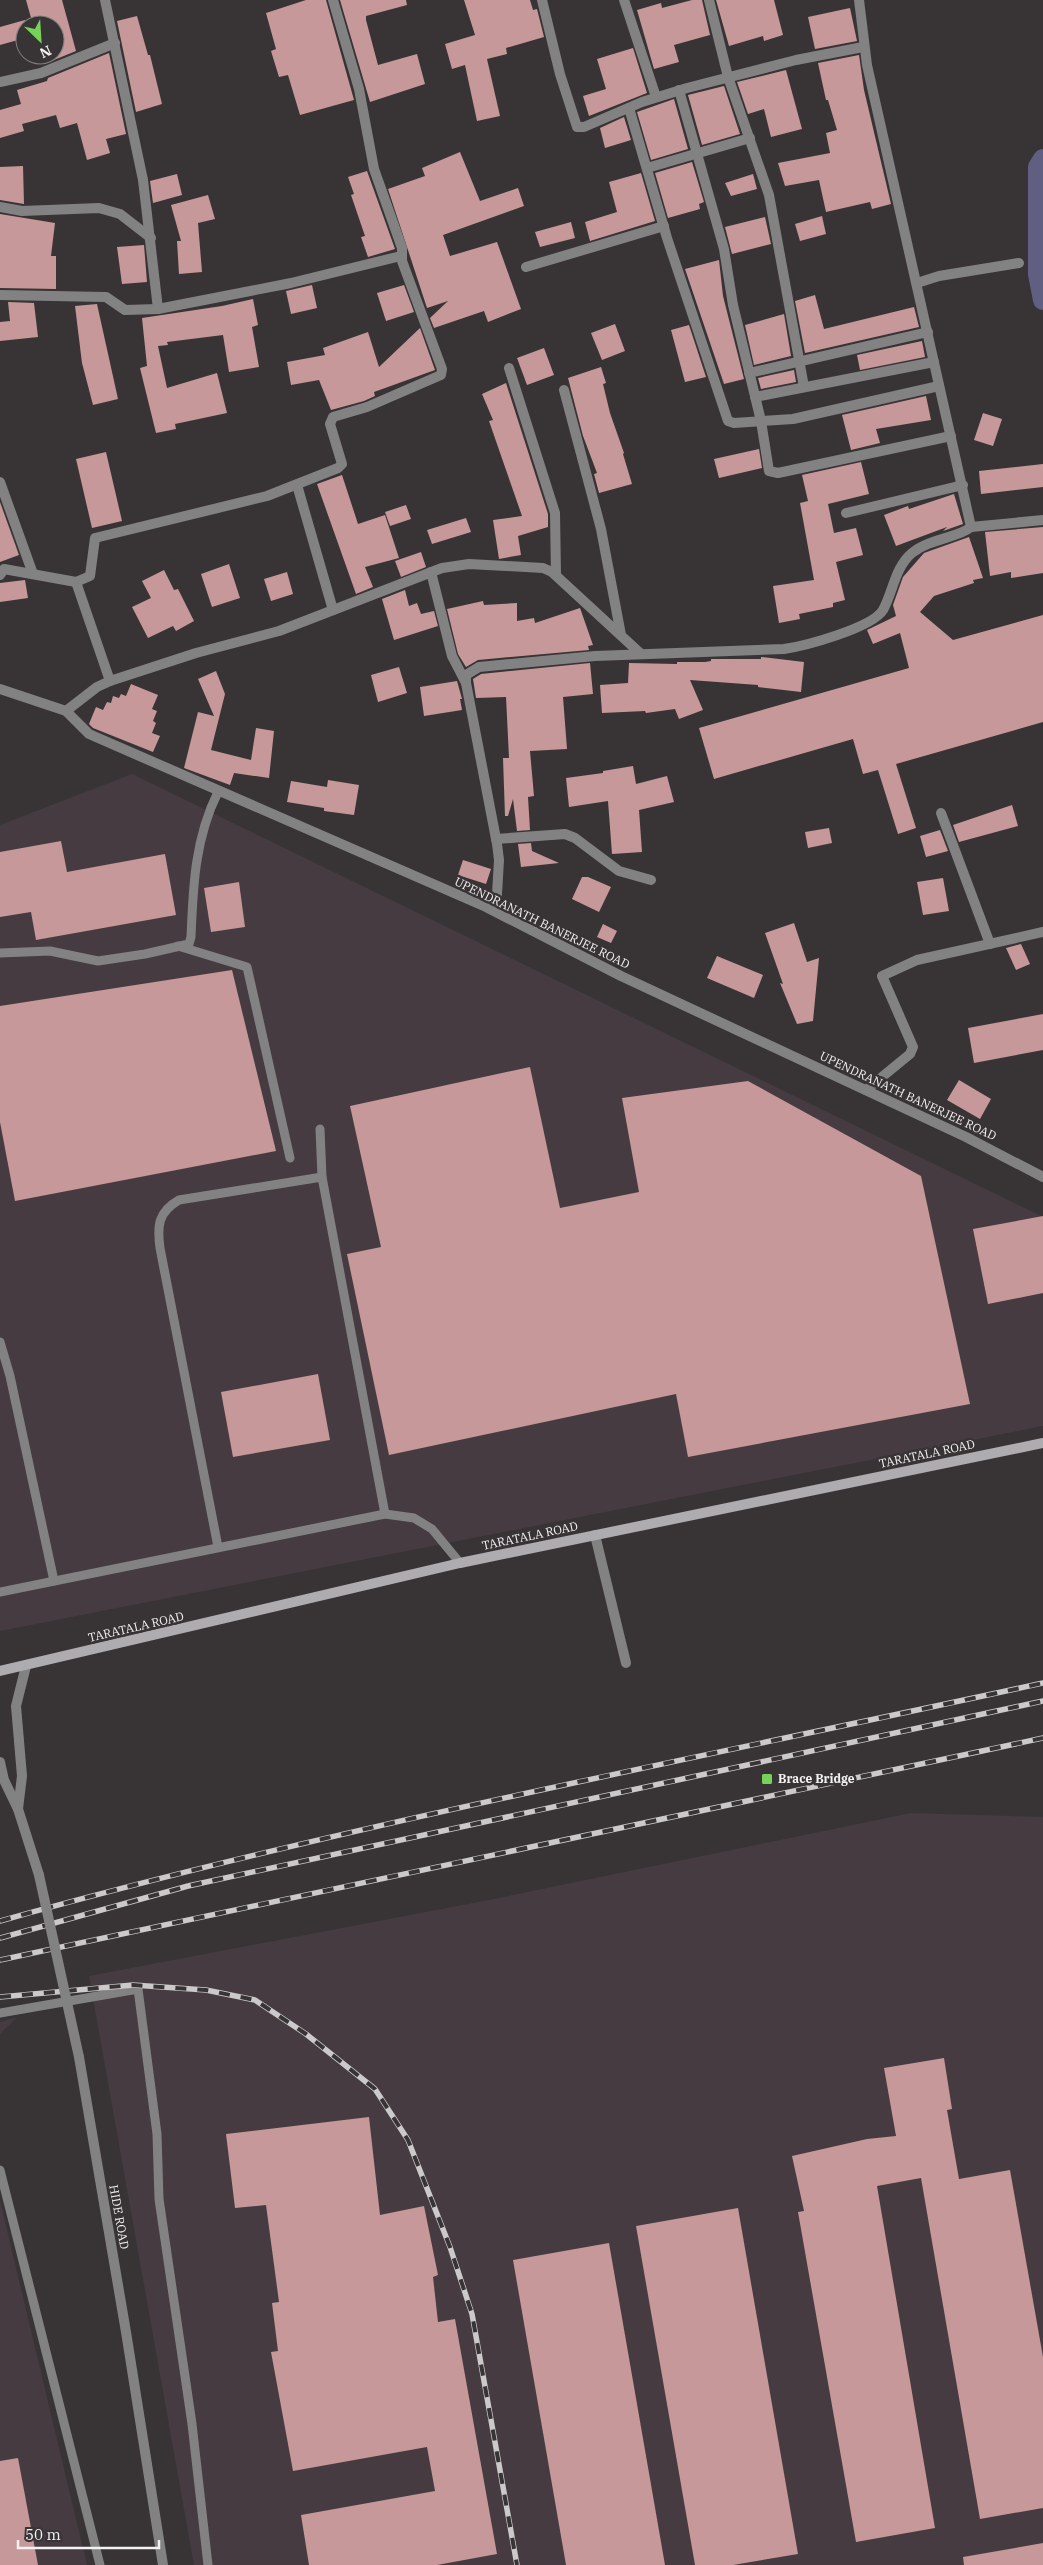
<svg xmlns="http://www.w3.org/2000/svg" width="1043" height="2565" font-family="'IBM Plex Serif',serif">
<rect width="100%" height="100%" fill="#383436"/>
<g fill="#453b40">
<path d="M132,774L1043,1217V1426L0,1631V825Z"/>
<path d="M911,1813L1043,1817V2565H194L89,1976L489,1900Z"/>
<path d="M17,2017L0,2034V2022Z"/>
<path d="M0,2201L87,2565H0Z"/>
</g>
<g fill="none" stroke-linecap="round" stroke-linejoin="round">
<path stroke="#615f81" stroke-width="20" d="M1043,159L1038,167V274L1043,300"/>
</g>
<g fill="#c69899">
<path d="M26,0H62L76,51L44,64L42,55H55V25H33Z"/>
<path d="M306,0H326L354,100L300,115L288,75L279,77L271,51L276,49L266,13Z"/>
<path d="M340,0H406L407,5L366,16V20L378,65L417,54L425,84L370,102Z"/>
<path d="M464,0H530L533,10L537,9L544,37L506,48L507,54L487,59L500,116L477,121L465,65L452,69L445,44L475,35Z"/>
<path d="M692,0H702L710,35L674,45L679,62L654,69L637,10L661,3L662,8Z"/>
<path d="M716,0H774L783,35L764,41L763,36L729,46Z"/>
<path d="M850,8L857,41L815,49L808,17Z"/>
<path d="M137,16L148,55H150L162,104L136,112L117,21Z"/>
<path d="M25,20V38L0,45V27Z"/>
<path d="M633,48L647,93L589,116L583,96L606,89L597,59Z"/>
<path d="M109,53L126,134L106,139L110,153L87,160L77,123L60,128L56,115L22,124L24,131L0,138V110L21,104L17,90L47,81L48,78Z"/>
<path d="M859,55L864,90L891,204L872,209L870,202L826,212L819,180L785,186L778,163L830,153L826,133L837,130L828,100H826L818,63Z"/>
<path d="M786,70L802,129L771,137L764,109L748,114L737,82Z"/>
<path d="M724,86L740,134L702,145L688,95Z"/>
<path d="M674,99L688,149L651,160L637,112Z"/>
<path d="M624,117L631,140L605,148L600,128Z"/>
<path d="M460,152L480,201L518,188L524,206L443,235L450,256L497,242L521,309L488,322L484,311L434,328L430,318L448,301L427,308L388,189L425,176L422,168Z"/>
<path d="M692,162L704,202L699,204L700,209L668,218L655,173Z"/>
<path d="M23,166L24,204L0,200V167Z"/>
<path d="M367,171L395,249L368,257L361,237L365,236L351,195L354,194L348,177Z"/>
<path d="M641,173L655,221L590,241L585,222L617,212L609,182Z"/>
<path d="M177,174L182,195L153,203L150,181Z"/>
<path d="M753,174L757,189L731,196L725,183Z"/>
<path d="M208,195L215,219L198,223L202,272L179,274L177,241H181L171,205Z"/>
<path d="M0,214L55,223L51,256H56V289L0,288Z"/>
<path d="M822,216L826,234L800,241L795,224Z"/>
<path d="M765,217L771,244L732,254L725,227Z"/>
<path d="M571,222L575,238L540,247L535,232Z"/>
<path d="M144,245L147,282L122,284L117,247Z"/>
<path d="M719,260L723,296L744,379L724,384L685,269Z"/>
<path d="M312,285L317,308L291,314L286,291Z"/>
<path d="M404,285L414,312L386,321L377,293Z"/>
<path d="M815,295L824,329L914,307L919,327L805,353L795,301Z"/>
<path d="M253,299L258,325L252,327L259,367L229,372L223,335L167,342L168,345L158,346L167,388L217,373L227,413L175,424L176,429L156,433L140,368L147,366L142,318L222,306Z"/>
<path d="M8,302L34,303L38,337L0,341V322L10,321Z"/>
<path d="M97,304L118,399L93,405L82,363L75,306Z"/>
<path d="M784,314L791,356L754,365L745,325Z"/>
<path d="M615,324L625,351L602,360L591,333Z"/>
<path d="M689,325L706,377L685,382L671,330Z"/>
<path d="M420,328L435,370L374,392L375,396L364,401L331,410L319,380L291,385L287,362L325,355L323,348L368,332L379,367Z"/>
<path d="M922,341L925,357L860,370L857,355Z"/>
<path d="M544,348L554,375L527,385L517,358Z"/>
<path d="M601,367L606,383L603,384L610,413L624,453L623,454L632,484L599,493L594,474L597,473L583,436L568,378Z"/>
<path d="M794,370L796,382L761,389L758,378Z"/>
<path d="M506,383L548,514V527L518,536L521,555L499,559L493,520L522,516L489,421L493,420L482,394Z"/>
<path d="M926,396L931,420L876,429L880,443L851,450L842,415Z"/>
<path d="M983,413L1002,419L993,446L974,440Z"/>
<path d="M759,449L762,468L719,478L714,459Z"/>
<path d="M106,452L122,521L92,528L76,459Z"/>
<path d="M861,462L869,494L828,504L834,533L856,528L863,555L836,562L845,600L833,603V607L799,614L800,619L779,623L773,586L814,580L800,503L808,501L802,475Z"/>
<path d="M1043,464V487L981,494L979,471Z"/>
<path d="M342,475L358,524L385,515L399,558L365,567L373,587L356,594L317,484Z"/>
<path d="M954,494L963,524L943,531L947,527L896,546L884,515L908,506L909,509Z"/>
<path d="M0,502L19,555L0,562Z"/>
<path d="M406,505L411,519L390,526L385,512Z"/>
<path d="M466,518L471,532L432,544L427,530Z"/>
<path d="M1043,527V573L1011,578V572L990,576L985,532Z"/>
<path d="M969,537L983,578L973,580L974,583L934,596L920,612L953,640L1043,615V722L896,764L916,828L898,834L878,770L863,774L853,739L714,779L699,728L909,668L900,633L873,644L867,630L896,616L893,605L903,577L924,553Z"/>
<path d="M421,552L426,567L401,577L395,561Z"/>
<path d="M229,564L240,598L212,607L201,574Z"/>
<path d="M164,570L174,590L178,589L194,621L176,631L173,626L148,638L132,607L151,598L142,581Z"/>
<path d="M287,572L293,594L271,601L264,579Z"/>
<path d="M25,580L28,598L0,602V583Z"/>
<path d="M405,590L409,606L417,603L421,614L434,611L438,626L394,640L382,599Z"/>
<path d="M483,601L484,605L517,603V621L534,618L535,623L580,608L593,645L588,646L589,650L478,660L466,667L458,654L447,609Z"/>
<path d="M761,657L804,662L801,692L758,687V685L690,680L703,710L679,719L675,709L646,713L645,711L602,713L600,685L628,683L629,663L677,664V662H705L711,661V659H761Z"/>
<path d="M590,663L593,694L563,697L567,749L530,751L534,796L528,797L530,830L517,831L513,799L508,816H505L503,758H509L506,697L476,698L473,679L481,674Z"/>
<path d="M399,667L407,693L378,702L371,675Z"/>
<path d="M216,671L225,694L211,750L251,760L256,728L274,731L269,778L234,773L230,785L184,768L198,712L214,716L198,679Z"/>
<path d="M457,681L462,699H460L462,710L424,716L420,687Z"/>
<path d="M131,684L158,695L152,709L157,711L153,721L156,723L152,733L160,736L153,752L93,728L89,724L96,707L103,710L107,702L111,703L113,696L119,698L121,694L126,696Z"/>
<path d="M633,766L636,784L667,776L674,802L639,810L642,852L612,854L608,801L569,807L566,778L603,773V771Z"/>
<path d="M328,780L359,785L354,815L324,811V808L287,802L291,781L327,787Z"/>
<path d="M1012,805L1018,826L959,842L953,825Z"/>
<path d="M829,828L832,843L808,848L805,832Z"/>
<path d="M940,830L948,851L926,857L920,836Z"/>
<path d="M61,841L67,872L165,854L176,915L36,940L31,912L0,917V852Z"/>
<path d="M531,843L532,851L559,863L521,867L518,844Z"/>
<path d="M463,860L491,869L486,884L458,875Z"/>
<path d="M582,877H588L611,887L599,912L572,899Z"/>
<path d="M943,878L949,911L923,915L917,882Z"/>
<path d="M239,882L245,927L211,932L204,888Z"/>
<path d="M794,923L807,962L819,958L813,1021L797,1024L780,983L783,984L765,933Z"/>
<path d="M603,924L617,931L611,943L597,937Z"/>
<path d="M1021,944L1030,964L1016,970L1006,948Z"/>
<path d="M717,956L763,975L754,998L707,978Z"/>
<path d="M232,970L276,1151L15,1201L0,1122V1006Z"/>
<path d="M1043,1014V1050L974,1063L968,1028Z"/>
<path d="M530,1067L560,1208L639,1192L622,1098L748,1081L921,1176L970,1404L688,1457L676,1394L389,1455L347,1254L381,1247L350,1106Z"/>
<path d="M959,1080L991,1099L980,1119L947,1100Z"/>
<path d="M1043,1216V1293L988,1304L973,1229Z"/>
<path d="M318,1374L330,1440L233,1457L221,1392Z"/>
<path d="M944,2058L952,2109L947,2110L959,2179L1010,2170L1043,2357V2508L980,2519L921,2178L877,2186L935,2528L856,2542L798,2212L804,2211L792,2156L867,2139L896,2136L884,2068Z"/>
<path d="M369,2117L380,2215L424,2206L438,2275L433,2277L438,2322L455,2319L497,2554L437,2565H309L301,2515L435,2491L427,2447L293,2471L271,2352L278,2351L272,2303L279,2302L266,2205L235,2208L226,2134Z"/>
<path d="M738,2208L798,2554L733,2565H695L636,2226Z"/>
<path d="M609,2243L665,2565H566L513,2260Z"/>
<path d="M18,2458L38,2565H0V2461Z"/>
<path d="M1043,2543V2565H964L963,2557Z"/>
</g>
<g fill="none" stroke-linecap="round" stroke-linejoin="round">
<g stroke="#838283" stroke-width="9">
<path d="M178,946L247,967L290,1158"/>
<path d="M0,953L50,951L98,961L145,954L189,944L191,937C193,886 195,838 218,792"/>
<path d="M320,1129L322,1177L385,1514"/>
<path d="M0,1342L10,1376L54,1581"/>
<path d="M218,1547L160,1248C157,1226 158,1212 179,1200L322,1177"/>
<path d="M0,1592L385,1514L414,1518L432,1529L460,1563"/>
<path d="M0,2013L138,1989L157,2134L159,2199L192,2424L208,2565"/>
<path d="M0,2170L100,2565"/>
</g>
<g stroke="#838283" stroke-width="10">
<path d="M105,0L143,180L158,309"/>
<path d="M542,0L560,74L577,127H584L642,102L687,88L796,60L863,47"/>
<path d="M624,0L656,97"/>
<path d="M709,0L728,77L769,195L804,387"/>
<path d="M0,82L41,73L115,43"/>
<path d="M679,90L724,249L733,305L761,421L769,471L778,473L951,436"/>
<path d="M629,108L667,238L728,421L734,423L793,419L939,386"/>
<path d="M647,168L750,138"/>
<path d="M0,207L22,211L99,208L120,214L151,238"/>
<path d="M526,267L664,226"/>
<path d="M917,283L939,276L1019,263"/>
<path d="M0,295L106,297L125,310L158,309L291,283L401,256"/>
<path d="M509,368L555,513L556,575"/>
<path d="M749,373L928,332"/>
<path d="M564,390L601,529L621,635"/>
<path d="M755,397L934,362"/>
<path d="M0,482L33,574"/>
<path d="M297,485L333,610"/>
<path d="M846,513L963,485"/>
<path d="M971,527L1043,520"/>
<path d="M431,572L452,656L466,683"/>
<path d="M0,575L4,569L76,582L110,681"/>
<path d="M76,582L90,576L95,538L267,496L338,468L342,464L330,424L333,417L367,407L441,375L442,369L402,261V248L374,169L359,89L333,0"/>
<path d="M66,711L97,687L110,681L196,653L279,631L442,568L469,564L543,568L552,572L641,654"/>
<path d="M941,813L990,944"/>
<path d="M496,839L565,834L575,838L619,871L651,880"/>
<path d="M496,911L499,860L497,844L466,683V675L479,667L595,656L784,649C805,646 872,628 883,610C893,592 895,567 912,553C931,538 958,538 971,527L867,65L859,0"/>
<path d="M866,1090L910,1054L913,1047L882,976L917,960L1043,932"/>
<path d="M595,1535L626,1663"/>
</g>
<g stroke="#838283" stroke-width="10">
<path d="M0,689L66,711L89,734L486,907L621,976L966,1137L1043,1177"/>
<path d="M0,1762L4,1780L18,1809L39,1875"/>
<path d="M18,1809L22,1776L16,1706L26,1666"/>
<path d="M79,2057L126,2332L163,2565"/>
</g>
<path stroke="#aeacaf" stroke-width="10" d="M0,1671L460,1563L1043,1443"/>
<g stroke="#cbc9ca" stroke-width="5.5">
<g id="rail">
<path d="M0,1921C344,1825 695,1759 1043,1683"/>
<path d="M0,1938L188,1886L1043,1701"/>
<path d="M0,1960L1043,1738"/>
<path d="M0,1997L133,1985L206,1990L255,2000L306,2034L375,2089L408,2140L450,2247L472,2314L517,2565"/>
</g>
</g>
<use href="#rail" stroke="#383436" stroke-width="4" stroke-dasharray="11" stroke-linecap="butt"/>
<path stroke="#838283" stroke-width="10" d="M39,1875L79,2057"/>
</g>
<rect fill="#77d259" stroke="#383436" stroke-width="2" x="761" y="1773" width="12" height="12" rx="2.5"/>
<g text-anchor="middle" stroke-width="5" stroke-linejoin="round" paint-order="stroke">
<g font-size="12" fill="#f3f1f2" stroke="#383436">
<text transform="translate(542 923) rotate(26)" y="4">UPENDRANATH BANERJEE ROAD</text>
<text transform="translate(908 1096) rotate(25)" y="4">UPENDRANATH BANERJEE ROAD</text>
<text transform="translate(927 1454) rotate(-12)" y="4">TARATALA ROAD</text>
<text transform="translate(530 1536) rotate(-12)" y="4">TARATALA ROAD</text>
<text transform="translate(136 1627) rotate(-13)" y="4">TARATALA ROAD</text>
<text transform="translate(119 2217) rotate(80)" y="4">HIDE ROAD</text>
</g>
<g font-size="12" font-weight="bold" fill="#f3f1f2" stroke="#383436" text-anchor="start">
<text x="778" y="1783">Brace Bridge</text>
</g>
</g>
<g transform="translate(40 40) rotate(155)"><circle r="24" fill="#383436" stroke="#838081"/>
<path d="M0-4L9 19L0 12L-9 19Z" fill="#77d259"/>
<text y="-8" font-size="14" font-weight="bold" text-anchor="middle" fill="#f3f1f2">N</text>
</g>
<path d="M18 2540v8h141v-8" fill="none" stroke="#f3f1f2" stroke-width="2.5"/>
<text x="25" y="2540" font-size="15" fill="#f3f1f2" stroke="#383436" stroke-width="4" paint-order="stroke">50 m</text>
</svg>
